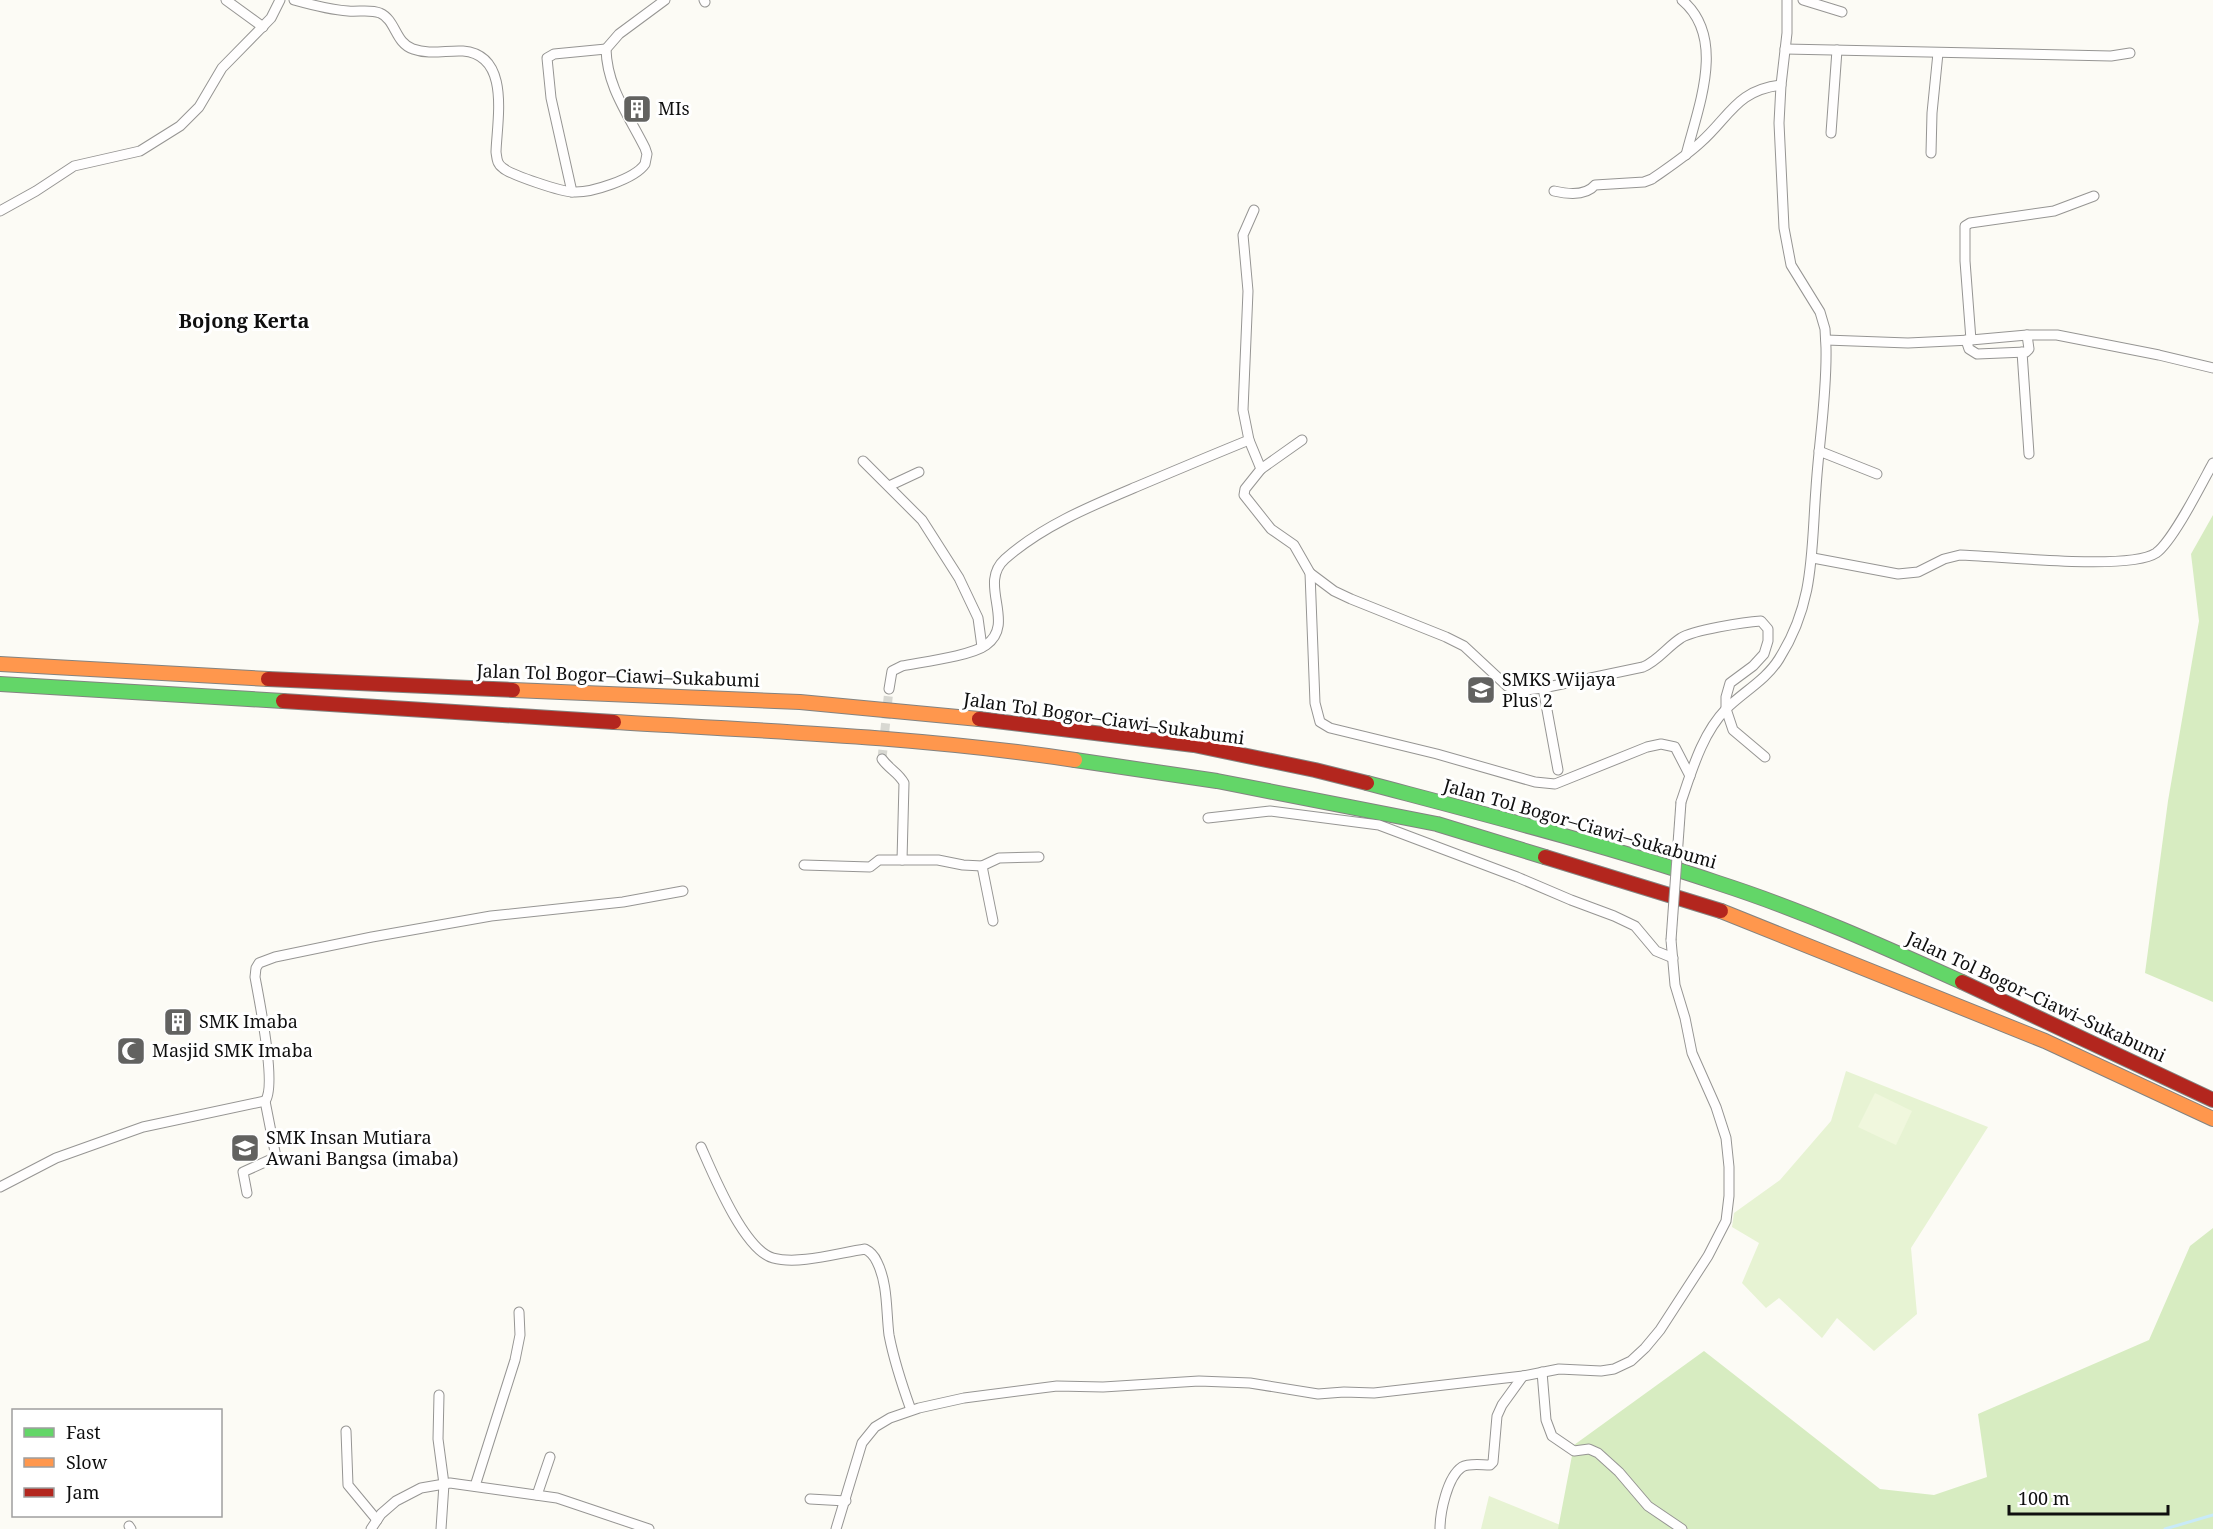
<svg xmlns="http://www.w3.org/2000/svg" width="2213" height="1529" font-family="'Noto Serif',serif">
<rect width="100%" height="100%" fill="#fcfbf5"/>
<g fill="#e7f3d3">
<path d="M1846,1071L1988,1127L1911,1248L1917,1314L1874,1351L1837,1318L1822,1338L1779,1298L1766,1308L1742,1283L1759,1243L1732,1227L1734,1213L1780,1180L1831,1121Z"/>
<path d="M1489,1496L1570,1529H1481Z"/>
</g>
<g fill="#d7ecc1">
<path d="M2213,515V1002L2145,973L2168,801L2199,621L2191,554Z"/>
<path d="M2213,1228V1529H1558L1574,1445L1704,1351L1880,1489L1934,1495L1987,1477L1978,1414L2149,1340L2190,1246Z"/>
</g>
<path fill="#f0f7dd" d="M1875,1093L1912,1111L1896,1145L1858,1127Z"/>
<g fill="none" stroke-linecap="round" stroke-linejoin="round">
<path stroke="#c8eaf8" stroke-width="3" d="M2165,1529L2213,1515"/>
<path stroke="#d8d8d2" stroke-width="9" stroke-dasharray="9 4.5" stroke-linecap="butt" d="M882,759L889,689"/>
<g stroke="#969593" stroke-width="11">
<g id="street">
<path d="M226,0L263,27"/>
<path d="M294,0C312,5 330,10 348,11C359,12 370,9 380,13C396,20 395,43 413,49C429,55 447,50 463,51C511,55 497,120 496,152C497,159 497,164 503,168C511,175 562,192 573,192C591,193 635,179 645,164L647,154L645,148C628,114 607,87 606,49L619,34L665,0"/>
<path d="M704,0L705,2"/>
<path d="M1682,0C1727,38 1698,107 1686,155"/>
<path d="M1803,0L1842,12"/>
<path d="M1785,49L2111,56L2130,53"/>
<path d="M1831,133L1837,50"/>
<path d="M1931,153L1932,113L1938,53"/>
<path d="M1554,191C1567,194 1586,196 1595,185L1644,182L1652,179C1669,167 1686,156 1701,142C1730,116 1737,90 1781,85"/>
<path d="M572,192L551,98L547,58L554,54L606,49"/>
<path d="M1254,210L1243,235L1248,291L1243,410L1249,440L1261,469L1245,489L1244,495L1271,529L1294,545L1310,573L1315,703L1320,722L1330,728L1437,754L1535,782L1555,784L1647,747L1661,744L1675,747L1690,776"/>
<path d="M0,211L36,191L74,166L140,151L180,126L199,107L222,68L271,18L280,0"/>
<path d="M1826,340L1908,343L1971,340L2027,335H2057L2159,355L2213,368"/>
<path d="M1966,340L1969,349L1977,354L2026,352L2029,349L2027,335"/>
<path d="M1971,340L1965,261V226L1970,223L2054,211L2094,196"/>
<path d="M2022,352L2029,454"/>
<path d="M1819,451L1877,474"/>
<path d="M863,461L922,520L959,578L978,618L982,647"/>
<path d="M1261,469L1302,440"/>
<path d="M889,486L919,472"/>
<path d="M1813,558L1898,574L1918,572L1944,559L1960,555C1999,556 2129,571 2156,553C2173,541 2202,483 2213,463"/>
<path d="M1310,573L1334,591L1351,599L1446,637L1464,646L1507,686L1517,691L1543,688L1643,667C1658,661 1668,646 1681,638C1693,630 1745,622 1761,621L1768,629V641L1764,654L1753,666L1730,683L1726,697V709L1733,730L1765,757"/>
<path d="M1543,688L1558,770"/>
<path d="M889,689L892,671L902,666C922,662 971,656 986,645C1017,623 977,584 1005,559C1042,526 1091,506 1136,487C1174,471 1212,455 1249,440"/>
<path d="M882,759C889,769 899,773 904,783L902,860"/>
<path d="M1681,802C1692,770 1702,734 1726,709C1743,692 1766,680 1779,659C1815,602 1811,552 1816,488C1819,441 1827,395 1826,348L1825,329L1820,312L1791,265L1784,228L1779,123L1781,85L1787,33V0"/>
<path d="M1208,818L1270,811L1379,825L1517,877L1571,900L1614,916L1635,926L1656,951L1673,958"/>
<path d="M804,865L870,867L879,860H938L963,865L982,866L999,858L1039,857"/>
<path d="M982,866L993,921"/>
<path d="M701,1147C713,1174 744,1250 773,1258C799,1265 838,1253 865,1249C871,1252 874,1255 877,1262C888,1284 886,1311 889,1335C894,1361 902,1385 911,1410"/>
<path d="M0,1187L56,1158L143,1127L265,1101C277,1087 259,999 255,977L256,968L259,963L275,957L372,937L491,916L623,902L683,891"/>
<path d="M247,1193L243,1172L276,1157L265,1101"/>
<path d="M1542,1372L1546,1420L1552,1436L1574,1451L1589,1449L1598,1453L1619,1472L1648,1506L1682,1529"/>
<path d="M439,1395L438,1439L444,1484L441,1529"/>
<path d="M346,1431L348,1485L377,1520"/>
<path d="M475,1486L515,1360L520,1335L519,1312"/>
<path d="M537,1495L550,1457"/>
<path d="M810,1499L846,1501"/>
<path d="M129,1526L131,1529"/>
<path d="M371,1529L381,1514L396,1501L421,1488L450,1483L557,1498L649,1529"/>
<path d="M836,1529L862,1443L875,1427L890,1418L919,1408L964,1398L1057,1386L1103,1387L1199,1381L1250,1383L1318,1394L1344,1392L1374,1393L1523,1376L1559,1369L1601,1371L1614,1369L1631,1361L1645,1348L1660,1330L1708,1256L1726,1221L1729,1196V1167L1726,1138L1716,1107L1692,1053L1685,1018L1675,985L1671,940"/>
<path d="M1440,1529C1440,1513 1447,1477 1462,1467C1469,1463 1481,1465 1490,1465L1493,1462L1497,1416L1502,1405L1523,1376"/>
</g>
</g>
<g stroke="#838380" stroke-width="16">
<g id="fast">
<path d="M0,684L283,701"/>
<path d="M1075,760L1217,781L1437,824L1545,857"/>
<path d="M1367,783C1484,814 1602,844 1718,883C1802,910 1882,946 1962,982"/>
</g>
</g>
<g stroke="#838380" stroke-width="16">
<g id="slow">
<path d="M0,664L268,679"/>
<path d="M513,690L800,702L979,719"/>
<path d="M614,722C768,731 923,737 1075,760"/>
<path d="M1721,911L2045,1041L2213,1119"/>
</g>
</g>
<g stroke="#838380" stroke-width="16">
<g id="jam">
<path d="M268,679L513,690"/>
<path d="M283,701L614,722"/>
<path d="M979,719L1194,745L1315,770L1367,783"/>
<path d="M1545,857L1721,911"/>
<path d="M1962,982L2213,1100"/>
</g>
</g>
<use href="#street" stroke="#fffefe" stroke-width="9"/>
<use href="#fast" stroke="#63d668" stroke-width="14"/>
<use href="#slow" stroke="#ff974d" stroke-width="14"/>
<use href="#jam" stroke="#b3261e" stroke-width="14"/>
<g stroke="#969593" stroke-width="11" stroke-linecap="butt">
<path id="street-bridge" d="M1671,940L1681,802"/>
</g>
<use href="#street-bridge" stroke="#fffefe" stroke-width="9"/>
</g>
<defs>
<g id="building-square" transform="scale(1.5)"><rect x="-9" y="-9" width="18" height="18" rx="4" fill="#626260" stroke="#fff"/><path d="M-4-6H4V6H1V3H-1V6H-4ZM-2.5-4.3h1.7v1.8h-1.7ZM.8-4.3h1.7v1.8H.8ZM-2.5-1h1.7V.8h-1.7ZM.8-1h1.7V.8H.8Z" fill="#fff"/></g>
<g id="school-square" transform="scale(1.5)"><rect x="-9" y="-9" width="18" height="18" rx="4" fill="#626260" stroke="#fff"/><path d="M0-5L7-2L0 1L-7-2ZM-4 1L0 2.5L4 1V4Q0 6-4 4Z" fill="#fff"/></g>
<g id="mosque-square" transform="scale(1.5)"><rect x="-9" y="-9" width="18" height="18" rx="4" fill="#626260" stroke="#fff"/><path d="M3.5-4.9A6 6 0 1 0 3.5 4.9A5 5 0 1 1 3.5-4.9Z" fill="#fff"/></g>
</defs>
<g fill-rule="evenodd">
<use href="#building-square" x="637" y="109"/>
<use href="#school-square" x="1481" y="690"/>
<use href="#building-square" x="178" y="1022"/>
<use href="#mosque-square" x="131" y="1051"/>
<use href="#school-square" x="245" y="1148"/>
</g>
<g text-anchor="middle" stroke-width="6" stroke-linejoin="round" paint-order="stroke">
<g font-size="18" fill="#0f0f0f" stroke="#fff" text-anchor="start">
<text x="658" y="115">MIs</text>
<text x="1502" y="686">SMKS Wijaya<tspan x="1502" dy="21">Plus 2</tspan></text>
<text x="199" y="1028">SMK Imaba</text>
<text x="152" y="1057">Masjid SMK Imaba</text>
<text x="266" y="1144">SMK Insan Mutiara<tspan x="266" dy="21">Awani Bangsa (imaba)</tspan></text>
</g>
<g font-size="18" fill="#0f0f0f" stroke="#fff">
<text transform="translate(618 676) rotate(2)" y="6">Jalan Tol Bogor–Ciawi–Sukabumi</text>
<text transform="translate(1104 719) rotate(8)" y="6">Jalan Tol Bogor–Ciawi–Sukabumi</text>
<text transform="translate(1580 824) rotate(16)" y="6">Jalan Tol Bogor–Ciawi–Sukabumi</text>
<text transform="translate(2036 997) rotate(25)" y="6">Jalan Tol Bogor–Ciawi–Sukabumi</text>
</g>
<g font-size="20" font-weight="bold" fill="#0f0f0f" stroke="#fff">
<text x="244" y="328">Bojong Kerta</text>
</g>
</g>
<rect x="12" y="1409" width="210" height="108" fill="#ffffff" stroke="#9f9f9f" stroke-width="1.5"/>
<rect x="24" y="1428" width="30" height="9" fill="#63d668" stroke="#9f9f9f" stroke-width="1.5"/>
<text x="66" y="1439" font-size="18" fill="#0f0f0f">Fast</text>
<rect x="24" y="1458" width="30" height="9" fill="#ff974d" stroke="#9f9f9f" stroke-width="1.5"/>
<text x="66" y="1469" font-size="18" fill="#0f0f0f">Slow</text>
<rect x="24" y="1488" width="30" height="9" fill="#b3261e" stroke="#9f9f9f" stroke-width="1.5"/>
<text x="66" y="1499" font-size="18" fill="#0f0f0f">Jam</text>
<path d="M2009 1505v9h159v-9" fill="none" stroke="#0f0f0f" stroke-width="3"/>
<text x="2018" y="1505" font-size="18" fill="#0f0f0f" stroke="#ffffff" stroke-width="4.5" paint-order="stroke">100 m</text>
</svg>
